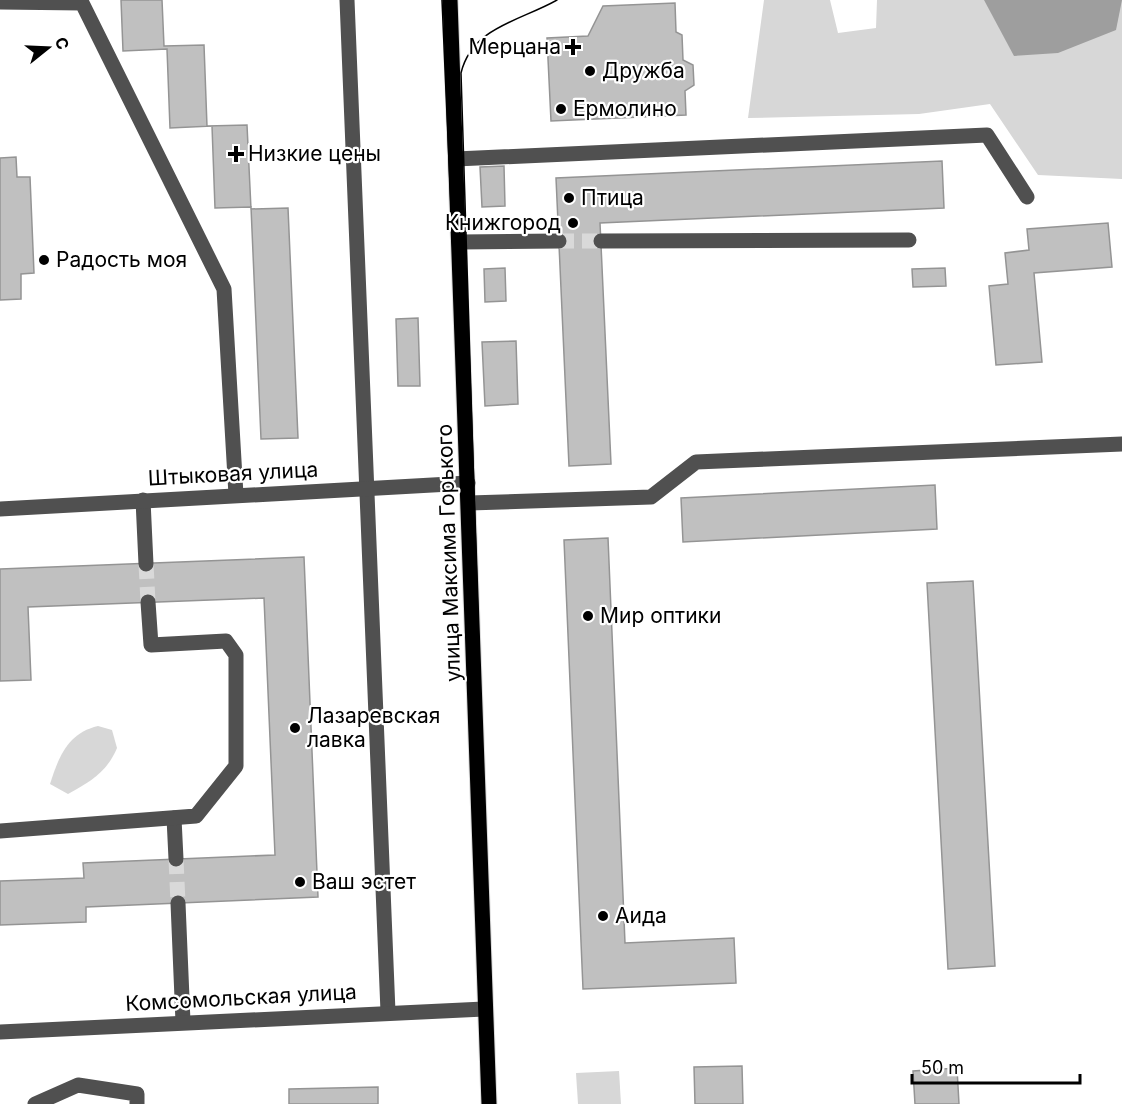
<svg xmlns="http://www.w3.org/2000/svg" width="1122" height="1104" font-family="Inter,sans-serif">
<rect width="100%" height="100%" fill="#fff"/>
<g fill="#d7d7d7">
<path d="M764,0H830L838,33L876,28L877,0H1122V179L1038,175L990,104L919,114L748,118Z"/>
<path d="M98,726L112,730L117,748C107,772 90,782 68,794L50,784C59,756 68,733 98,726Z"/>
<path d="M619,1071L621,1104H578L576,1073Z"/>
</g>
<path fill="#9e9e9e" d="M984,0H1122L1116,30L1058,53L1014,56Z"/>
<g fill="#c0c0c0" stroke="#949494" stroke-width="1.5">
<path d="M121,0H162L164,46L204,45L207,126L247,125L251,209L288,208L298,438L261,439L251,207L215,208L212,126L170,128L167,49L123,51Z"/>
<path d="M675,3L676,32L682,35L683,60L693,65L694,85L685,91L686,115L551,121L547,38L588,36L603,6Z"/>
<path d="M16,157L17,177H30L34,273L21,274V299L0,300V158Z"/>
<path d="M942,161L944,208L600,223L611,464L569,466L556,178Z"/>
<path d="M504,166L505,206L482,207L480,167Z"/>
<path d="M1108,223L1112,267L1034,273L1042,362L996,365L989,286L1008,284L1005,253L1029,250L1027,229Z"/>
<path d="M505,268L506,301L485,302L484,269Z"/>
<path d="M945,268L946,286L913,287L912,269Z"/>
<path d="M418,318L420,386H398L396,319Z"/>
<path d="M516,341L518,404L485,406L482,342Z"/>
<path d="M935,485L937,529L683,542L681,498Z"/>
<path d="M608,538L625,943L734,938L736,983L583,989L564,540Z"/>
<path d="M304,557L318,897L86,907V922L0,925V881L84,878L83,863L275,855L264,598L28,607L31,680L0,681V569Z"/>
<path d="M973,581L995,966L948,969L927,583Z"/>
<path d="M742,1066L743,1104H695L694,1067Z"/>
<path d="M957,1068L959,1104H915L913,1071Z"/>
<path d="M378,1087V1104H289V1089Z"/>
</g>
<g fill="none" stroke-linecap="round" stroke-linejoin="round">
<g stroke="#d9d9d9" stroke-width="15" stroke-dasharray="15 8" stroke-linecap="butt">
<path d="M559,241H601"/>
<path d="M146,564L148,602"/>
<path d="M176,859L178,903"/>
</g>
<g stroke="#dbdbdb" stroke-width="17">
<path id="major" d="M450,0L489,1104"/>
</g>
<g stroke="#505050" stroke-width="15">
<path d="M347,0L388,1012"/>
<path d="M0,2L82,3L224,289L236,495"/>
<path d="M456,159L987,135L1027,197"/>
<path d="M601,241L909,240"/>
<path d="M459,242L559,241"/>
<path d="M143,500L146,564"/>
<path d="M469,503L651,497L696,462L1122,444"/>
<path d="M0,509L468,483"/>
<path d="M174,818L176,859"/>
<path d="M0,831L196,816L236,766V655L226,641L151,645L148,602"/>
<path d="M178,903L183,1022"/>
<path d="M0,1032L484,1009"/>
<path d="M35,1104L78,1085L137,1094V1104"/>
</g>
<use href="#major" stroke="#000" stroke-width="15"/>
<g stroke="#000" stroke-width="1.5">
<path d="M442,0L463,483L483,1104"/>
<path d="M493,1104L461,73C472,27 520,21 557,0"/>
</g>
</g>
<g fill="#000" stroke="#fff" stroke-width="2">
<path d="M570 38h6v6h6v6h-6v6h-6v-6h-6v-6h6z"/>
<circle cx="590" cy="71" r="6"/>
<circle cx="561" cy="109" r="6"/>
<path d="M233 145h6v6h6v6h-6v6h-6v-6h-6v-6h6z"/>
<circle cx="569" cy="198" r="6"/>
<circle cx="573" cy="223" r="6"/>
<circle cx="44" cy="260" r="6"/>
<circle cx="588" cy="616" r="6"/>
<circle cx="295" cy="728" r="6"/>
<circle cx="300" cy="882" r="6"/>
<circle cx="603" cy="916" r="6"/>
</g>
<g text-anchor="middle" stroke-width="4.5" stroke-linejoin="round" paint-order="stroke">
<g font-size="21" fill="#000" stroke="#fff" text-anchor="start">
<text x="561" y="54" text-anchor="end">Мерцана</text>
<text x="602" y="78">Дружба</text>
<text x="573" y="116">Ермолино</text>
<text x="248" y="161">Низкие цены</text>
<text x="581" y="205">Птица</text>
<text x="561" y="230" text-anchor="end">Книжгород</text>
<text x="56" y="267">Радость моя</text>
<text x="600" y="623">Мир оптики</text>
<text x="307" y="723">Лазаревская<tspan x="307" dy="24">лавка</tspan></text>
<text x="312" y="889">Ваш эстет</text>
<text x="615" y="923">Аида</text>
</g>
<g font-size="21" fill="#000" stroke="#fff">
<text transform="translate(233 474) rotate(-3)" y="7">Штыковая улица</text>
<text transform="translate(449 553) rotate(-92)" y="7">улица Максима Горького</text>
<text transform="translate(241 998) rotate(-3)" y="7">Комсомольская улица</text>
</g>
</g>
<g transform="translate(48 48) rotate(72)" stroke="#ffffff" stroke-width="4.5" paint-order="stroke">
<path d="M0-4.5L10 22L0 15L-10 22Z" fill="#000000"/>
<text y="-9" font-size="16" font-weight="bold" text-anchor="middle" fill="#000000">С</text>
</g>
<path d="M912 1074v9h168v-9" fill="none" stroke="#000000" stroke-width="3"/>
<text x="921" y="1074" font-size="18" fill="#000000" stroke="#ffffff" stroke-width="4.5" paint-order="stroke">50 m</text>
</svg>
